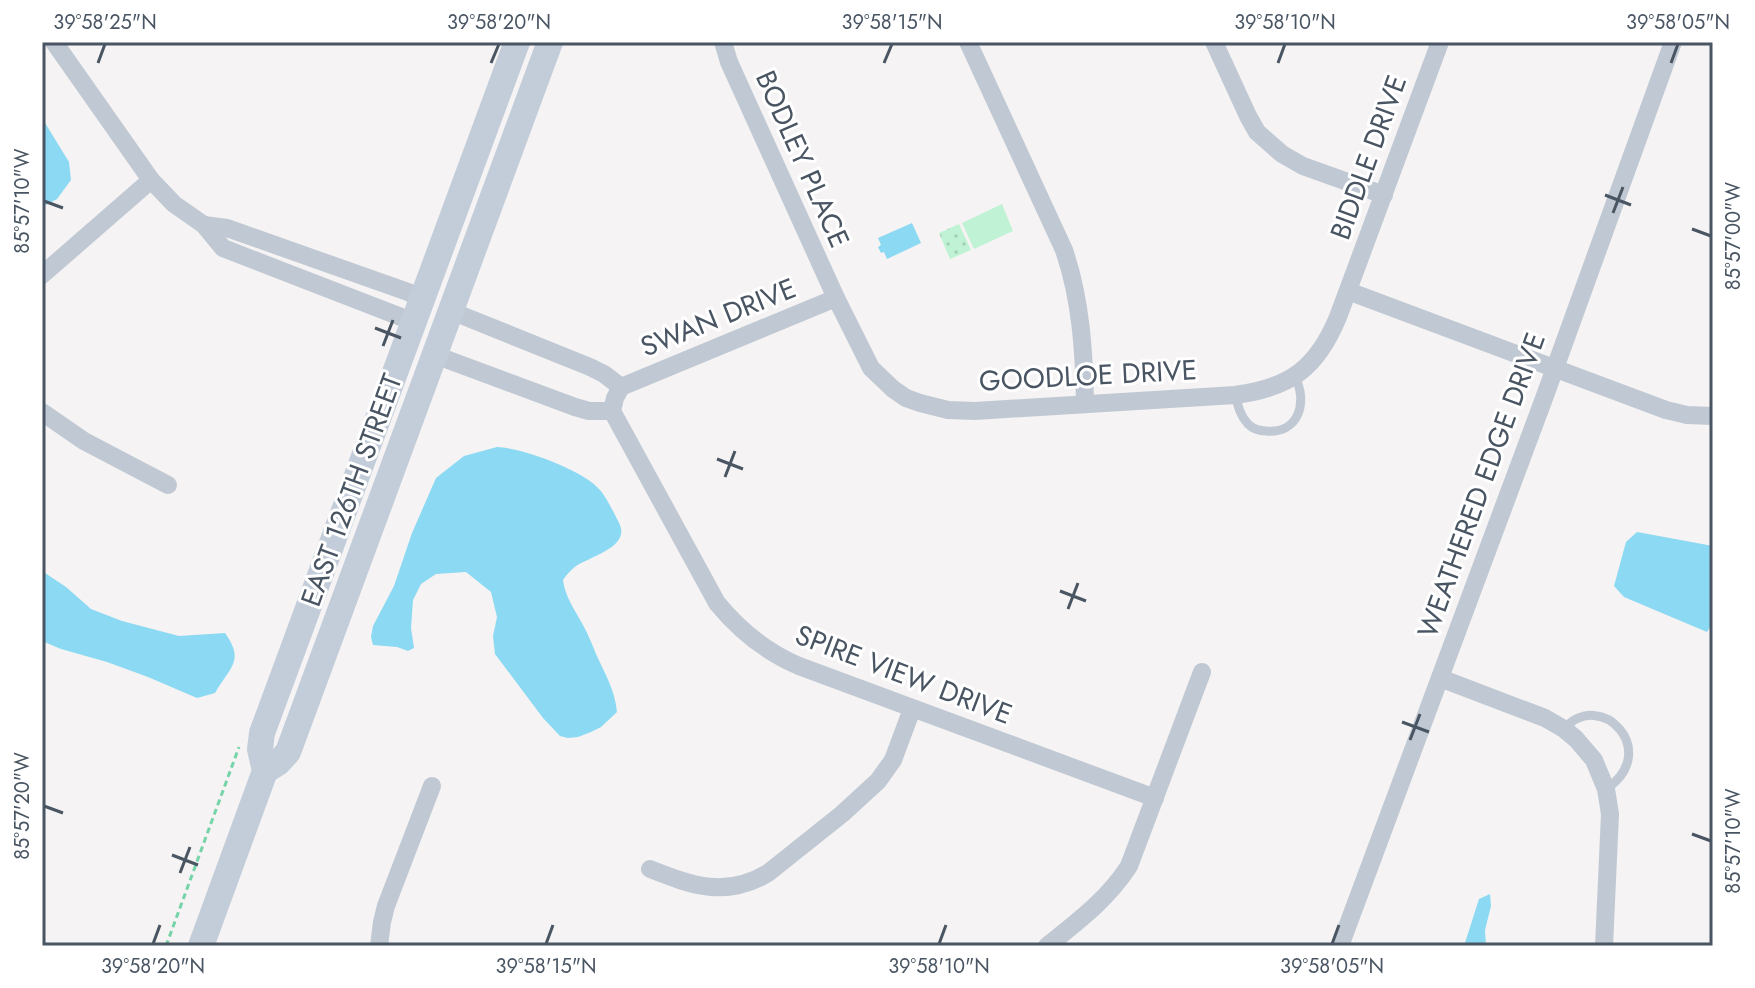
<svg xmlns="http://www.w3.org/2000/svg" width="1755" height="988" font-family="Jost,sans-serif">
<defs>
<pattern id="grass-dots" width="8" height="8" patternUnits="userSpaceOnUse" patternTransform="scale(2)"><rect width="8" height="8" fill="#c0f3d6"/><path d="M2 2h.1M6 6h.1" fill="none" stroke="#a6d2ba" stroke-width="1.8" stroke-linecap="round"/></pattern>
</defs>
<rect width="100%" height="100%" fill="#f5f3f3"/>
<path fill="url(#grass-dots)" d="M959,224L971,250L950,259L939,233Z"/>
<path fill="#c0f3d6" d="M1002,204L1013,231L974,249L962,223Z"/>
<g fill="#8bd9f2">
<path d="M42,118L69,162L71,180L57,199L42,207Z"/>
<path d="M912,223L921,243L887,259L884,252L881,253L878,247L881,245L878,238Z"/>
<path d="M497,447C522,448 583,470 600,490C605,496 609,504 613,511C616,518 623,527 621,534C618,550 588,558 576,566C571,570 567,574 563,580C565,597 575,610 583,625C588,634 592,644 596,654C605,674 615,690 617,712L601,727L591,732L578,737L568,738L560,736L543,718L495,654L493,636L497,617L491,592L466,572L436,574L421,584L413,600L411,628L414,648L408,651L397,647L373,645L371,637L373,626L394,586L412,533L436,478L464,456Z"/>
<path d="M1637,532L1713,546V622L1707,632L1624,597L1614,586L1626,542Z"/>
<path d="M42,571L66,587L91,609L122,621L179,636L225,633C245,661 230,667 215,693L197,698L148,677L107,662L61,649L42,641Z"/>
<path d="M1490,894L1491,906L1485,930L1486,946H1464L1479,899Z"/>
</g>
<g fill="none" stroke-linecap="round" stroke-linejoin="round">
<path stroke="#76d4a9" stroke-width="3" stroke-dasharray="6 4" stroke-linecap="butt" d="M166,946L239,747"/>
<g stroke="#c0c9d3" stroke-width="9">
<path d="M1235,395C1238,405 1240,416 1248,424C1253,429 1259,431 1266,431C1299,434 1308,402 1295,377"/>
<path d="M1564,729C1601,687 1662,752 1606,789"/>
</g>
<g stroke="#c0c9d3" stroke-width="18">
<path d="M54,42L151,180L174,204L204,225L223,248L414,322"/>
<path d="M723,42L729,62L836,298L871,368L893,389L906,398L920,403L948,410L975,411L1235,395C1290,388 1317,368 1338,317L1440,42"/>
<path d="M968,42L1064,250C1081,300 1084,351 1085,403"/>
<path d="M1214,42L1248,116L1257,132L1282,154L1303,166L1384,195"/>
<path d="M204,225L227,228L408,292L423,299"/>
<path d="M42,275L151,180"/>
<path d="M1348,291L1666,410L1687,415L1713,416"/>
<path d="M451,311L590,367L604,374L621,387"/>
<path d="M435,355L575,407L589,411H612"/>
<path d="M621,387L615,398L612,411L717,603C740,631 766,652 799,666L1155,798"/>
<path d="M621,387L836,298"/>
<path d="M42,412L84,441L168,485"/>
<path d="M1440,678L1545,718L1564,729L1576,739L1594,760L1606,789L1610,814L1604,946"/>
<path d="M650,869C693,886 726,898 768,873L842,814L878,781L893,760L912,709"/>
<path d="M379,946L382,922L386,906L432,786"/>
<path d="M1047,946C1077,922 1108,899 1129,866L1202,672"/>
<path d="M1340,946L1546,393L1673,42"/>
</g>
<g stroke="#c3cdda" stroke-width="26">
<path d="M265,771L278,763L288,752L550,42"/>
<path d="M201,946L265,771L260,749L262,733L517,42"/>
</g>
</g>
<path fill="none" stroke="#495562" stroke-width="3" d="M98,63L105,44M491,63L499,44M884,63L892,44M1278,63L1285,44M1671,63L1678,44M1605,195L1631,205M44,201L63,208M1613,213L1623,187M1692,229L1711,236M375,328L401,338M383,346L393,320M717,459L743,469M725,477L735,451M1060,591L1086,601M1068,609L1078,583M1402,722L1429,732M1410,740L1420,714M44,806L63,813M1692,834L1711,841M172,855L198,865M180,873L190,847M153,944L160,925M546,944L553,925M939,944L946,925M1332,944L1339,925"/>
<g text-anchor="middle" stroke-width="6" stroke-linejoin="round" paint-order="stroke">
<g font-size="28" fill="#495562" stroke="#fff">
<text transform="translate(1368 157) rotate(-70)" y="10">BIDDLE DRIVE</text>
<text transform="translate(803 159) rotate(66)" y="10">BODLEY PLACE</text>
<text transform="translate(718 317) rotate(-22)" y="10">SWAN DRIVE</text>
<text transform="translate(1088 375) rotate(-3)" y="10">GOODLOE DRIVE</text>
<text transform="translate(1481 485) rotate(-70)" y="10">WEATHERED EDGE DRIVE</text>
<text transform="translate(351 490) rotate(-70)" y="10">EAST 126TH STREET</text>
<text transform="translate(904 674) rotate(21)" y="10">SPIRE VIEW DRIVE</text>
</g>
</g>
<rect width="1755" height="988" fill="none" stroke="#ffffff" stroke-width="88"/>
<rect x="44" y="44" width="1667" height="900" fill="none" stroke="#495562" stroke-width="3"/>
<g font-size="20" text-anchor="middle" fill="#495562">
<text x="105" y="29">39°58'25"N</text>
<text x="499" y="29">39°58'20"N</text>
<text x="892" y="29">39°58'15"N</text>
<text x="1285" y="29">39°58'10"N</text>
<text x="1678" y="29">39°58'05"N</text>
<text transform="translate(22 201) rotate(-90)" y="7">85°57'10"W</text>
<text transform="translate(1733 236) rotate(-90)" y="7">85°57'00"W</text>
<text transform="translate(22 806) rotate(-90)" y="7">85°57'20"W</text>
<text transform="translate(1733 841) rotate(-90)" y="7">85°57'10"W</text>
<text x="153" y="973">39°58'20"N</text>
<text x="546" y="973">39°58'15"N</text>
<text x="939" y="973">39°58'10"N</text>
<text x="1332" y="973">39°58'05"N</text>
</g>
</svg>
